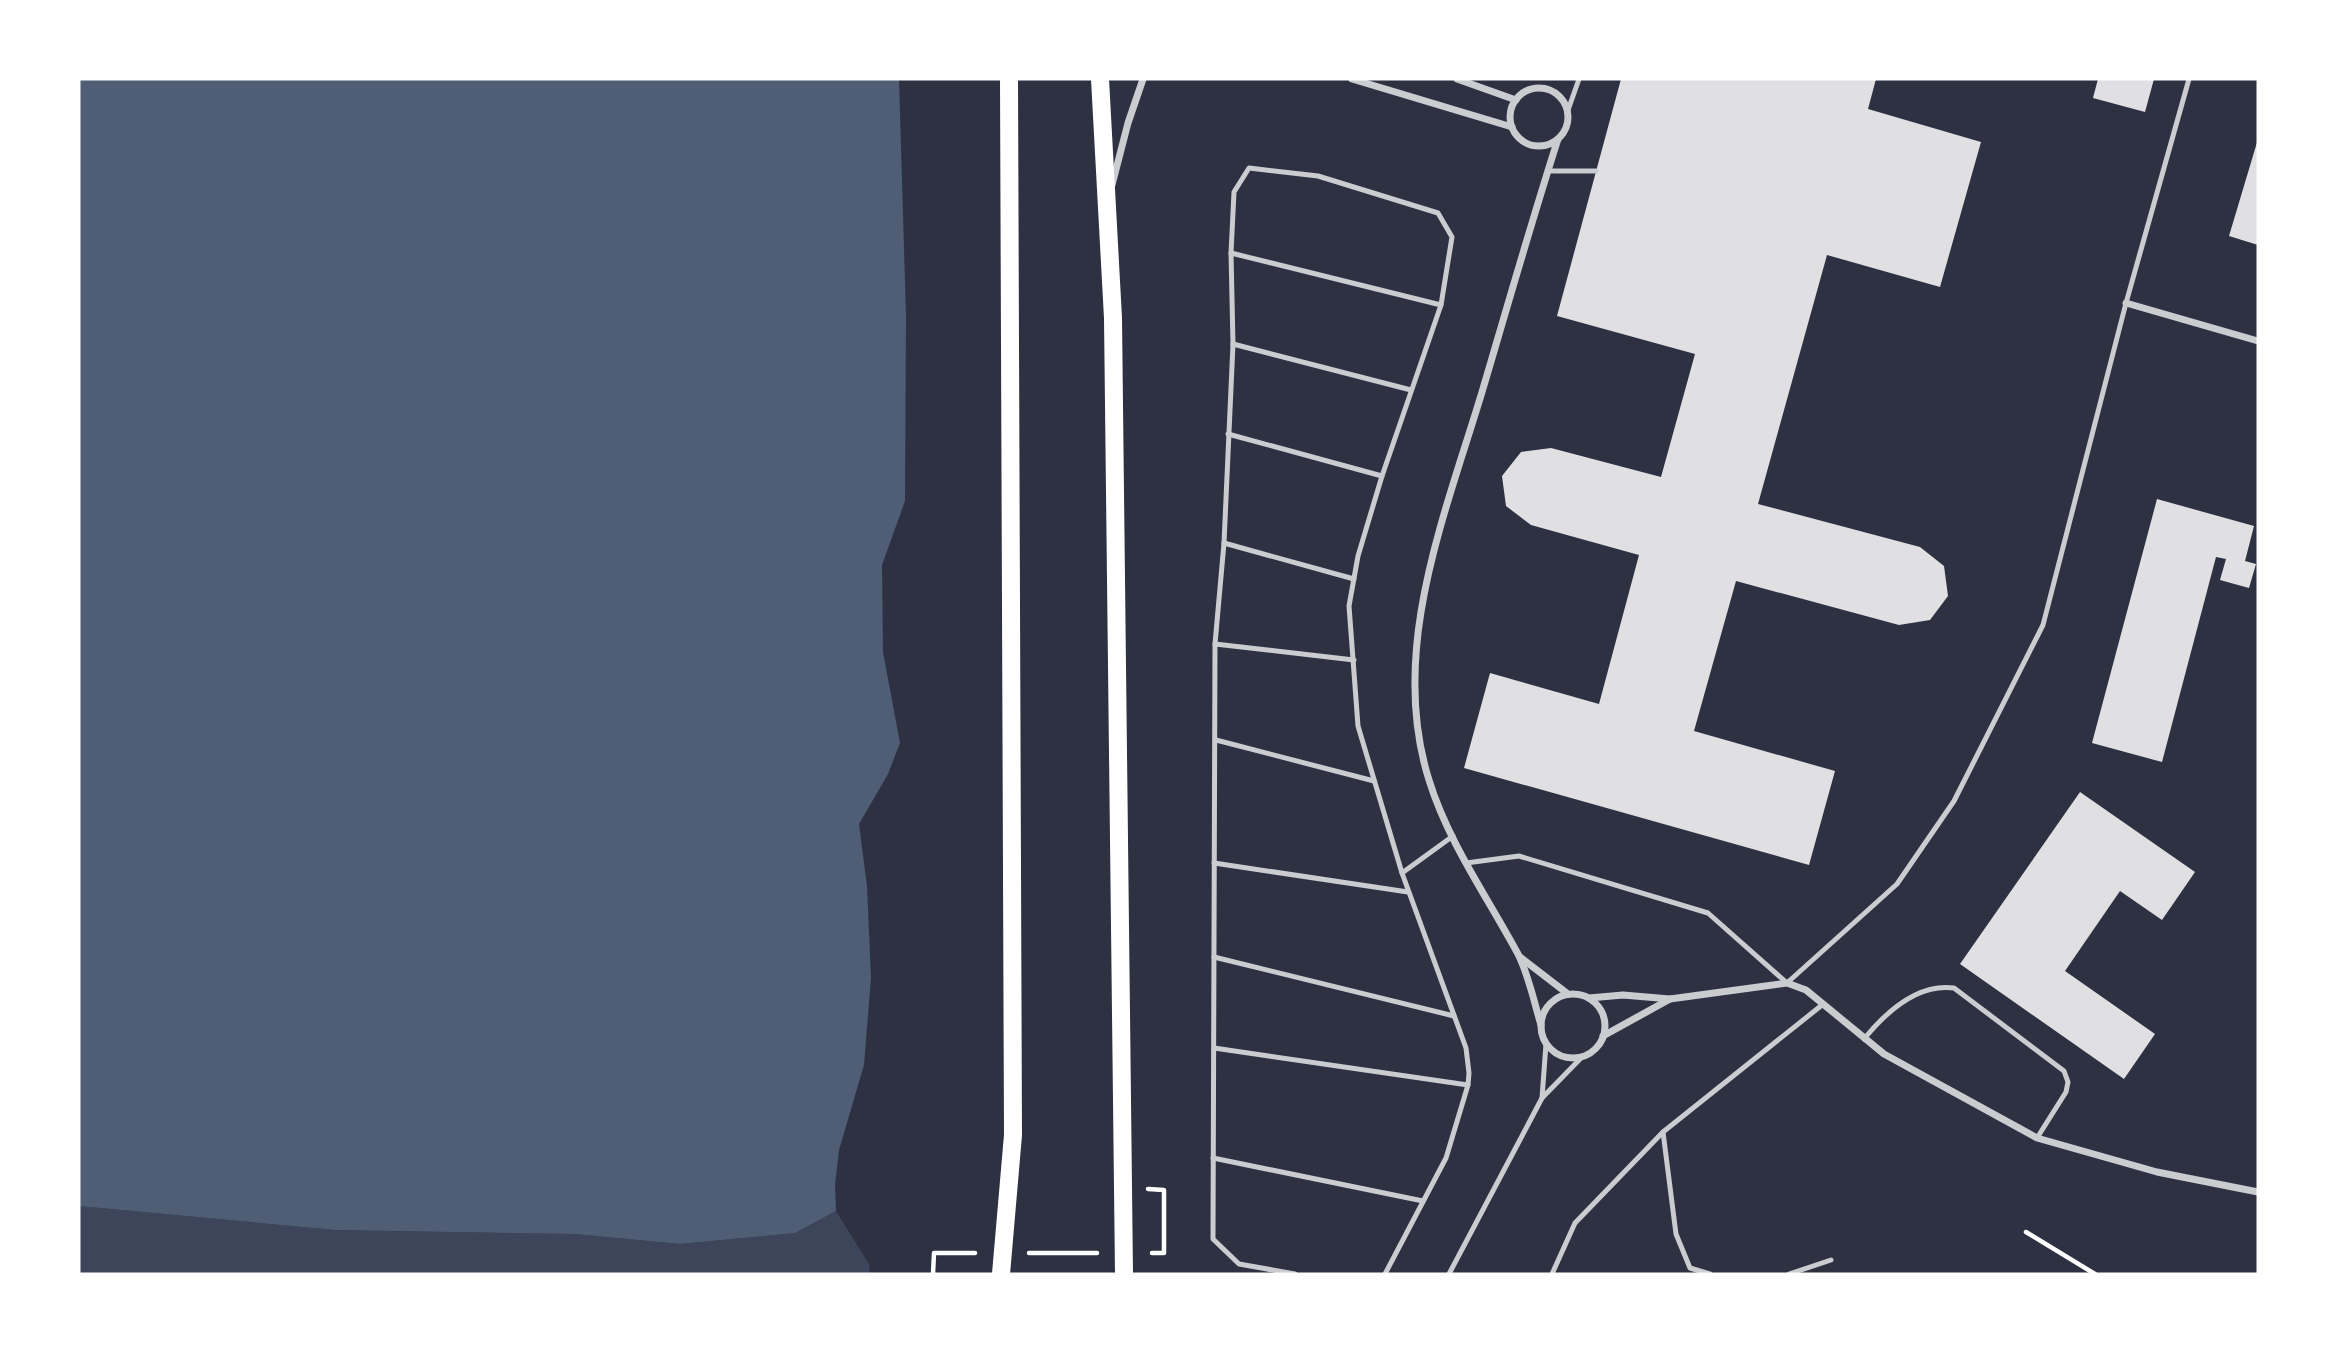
<svg xmlns="http://www.w3.org/2000/svg" width="2337" height="1353" font-family="'Roboto Serif',serif">
<rect width="100%" height="100%" fill="#2d3142"/>
<path fill="#3c4559" d="M79,1206L335,1230L575,1234L680,1244L795,1233L836,1211L869,1264L870,1274H79Z"/>
<path fill="#4f5d75" d="M79,79H899L906,315L905,501L882,565L883,652L900,743L888,774L859,824L867,886L871,978L864,1065L839,1150L835,1185L836,1211L795,1233L680,1244L575,1234L335,1230L79,1206Z"/>
<g fill="#e0e0e3">
<path d="M1621,79H1876L1868,109L1981,142L1940,287L1827,255L1758,504L1920,547L1944,566L1948,596L1930,620L1899,625L1736,581L1694,731L1835,771L1809,865L1464,768L1490,673L1599,704L1639,555L1531,525L1506,506L1502,476L1521,452L1551,448L1661,477L1695,354L1557,316Z"/>
<path d="M2098,79H2154L2145,112L2093,98Z"/>
<path d="M2258,139V245L2229,236Z"/>
<path d="M2157,499L2254,526L2245,561L2256,564L2249,588L2220,580L2226,559L2216,557L2162,762L2092,743Z"/>
<path d="M2080,792L2195,872L2162,920L2120,891L2065,971L2155,1034L2124,1079L1960,964Z"/>
</g>
<g fill="none" stroke-linecap="round" stroke-linejoin="round">
<g stroke="#fff" stroke-width="4.5">
<path d="M1148,1189L1164,1190V1253H1152"/>
<path d="M2026,1232L2095,1274"/>
<path d="M1029,1253H1097"/>
<path d="M933,1274L934,1253H975"/>
</g>
<g stroke="#caccd0" stroke-width="5">
<path d="M1567,113L1579,79"/>
<path d="M1548,171H1596"/>
<path d="M1231,253L1441,305"/>
<path d="M1233,344L1411,390"/>
<path d="M1228,434L1382,476"/>
<path d="M1224,543L1354,579"/>
<path d="M1215,644L1354,660"/>
<path d="M1216,740L1374,781"/>
<path d="M1214,863L1408,892"/>
<path d="M1466,863L1519,856L1708,913L1787,983L1897,884L1954,801L2043,625L2126,303L2189,79"/>
<path d="M1214,957L1454,1016"/>
<path d="M1864,1039C1886,1012 1917,983 1954,988L2064,1071L2068,1082L2066,1092L2037,1138"/>
<path d="M1214,1048L1468,1085"/>
<path d="M1542,1098L1546,1044"/>
<path d="M1663,1132L1676,1234L1690,1268L1710,1274"/>
<path d="M1213,1158L1423,1201"/>
<path d="M1295,1274L1239,1264L1213,1239L1215,644L1224,543L1233,344L1231,253L1234,192L1249,168L1318,176L1438,213L1452,237L1441,305L1382,476L1358,556L1349,606L1358,726L1402,873"/>
<path d="M1385,1274L1446,1158L1468,1085L1469,1073L1466,1048L1402,873L1453,836"/>
<path d="M1449,1274L1542,1098L1583,1056"/>
<path d="M1552,1274L1575,1223L1663,1132L1822,1005"/>
<path d="M1789,1274L1831,1260"/>
</g>
<g stroke="#caccd0" stroke-width="7">
<path d="M1352,79L1512,127"/>
<path d="M1457,79L1516,100"/>
<circle cx="1539" cy="117" r="29"/>
<path d="M1112,185L1128,123L1143,79"/>
<path d="M2126,303L2258,341"/>
<path d="M1520,957L1568,994"/>
<circle cx="1573" cy="1026" r="32"/>
<path d="M1589,998L1623,995L1670,999L1787,983L1806,990L1884,1054L2037,1138L2157,1172L2258,1192"/>
<path d="M1541,1025C1534,1002 1529,976 1518,954C1488,898 1448,842 1429,780C1388,651 1445,515 1482,392C1507,308 1531,223 1558,139"/>
<path d="M1603,1036L1670,999"/>
</g>
<g stroke="#fff" stroke-width="18">
<path d="M1100,79L1113,318L1124,1274"/>
<path d="M1001,1274L1013,1135L1009,79"/>
</g>
</g>
<rect width="2337" height="1353" fill="none" stroke="#ffffff" stroke-width="161"/>
</svg>
